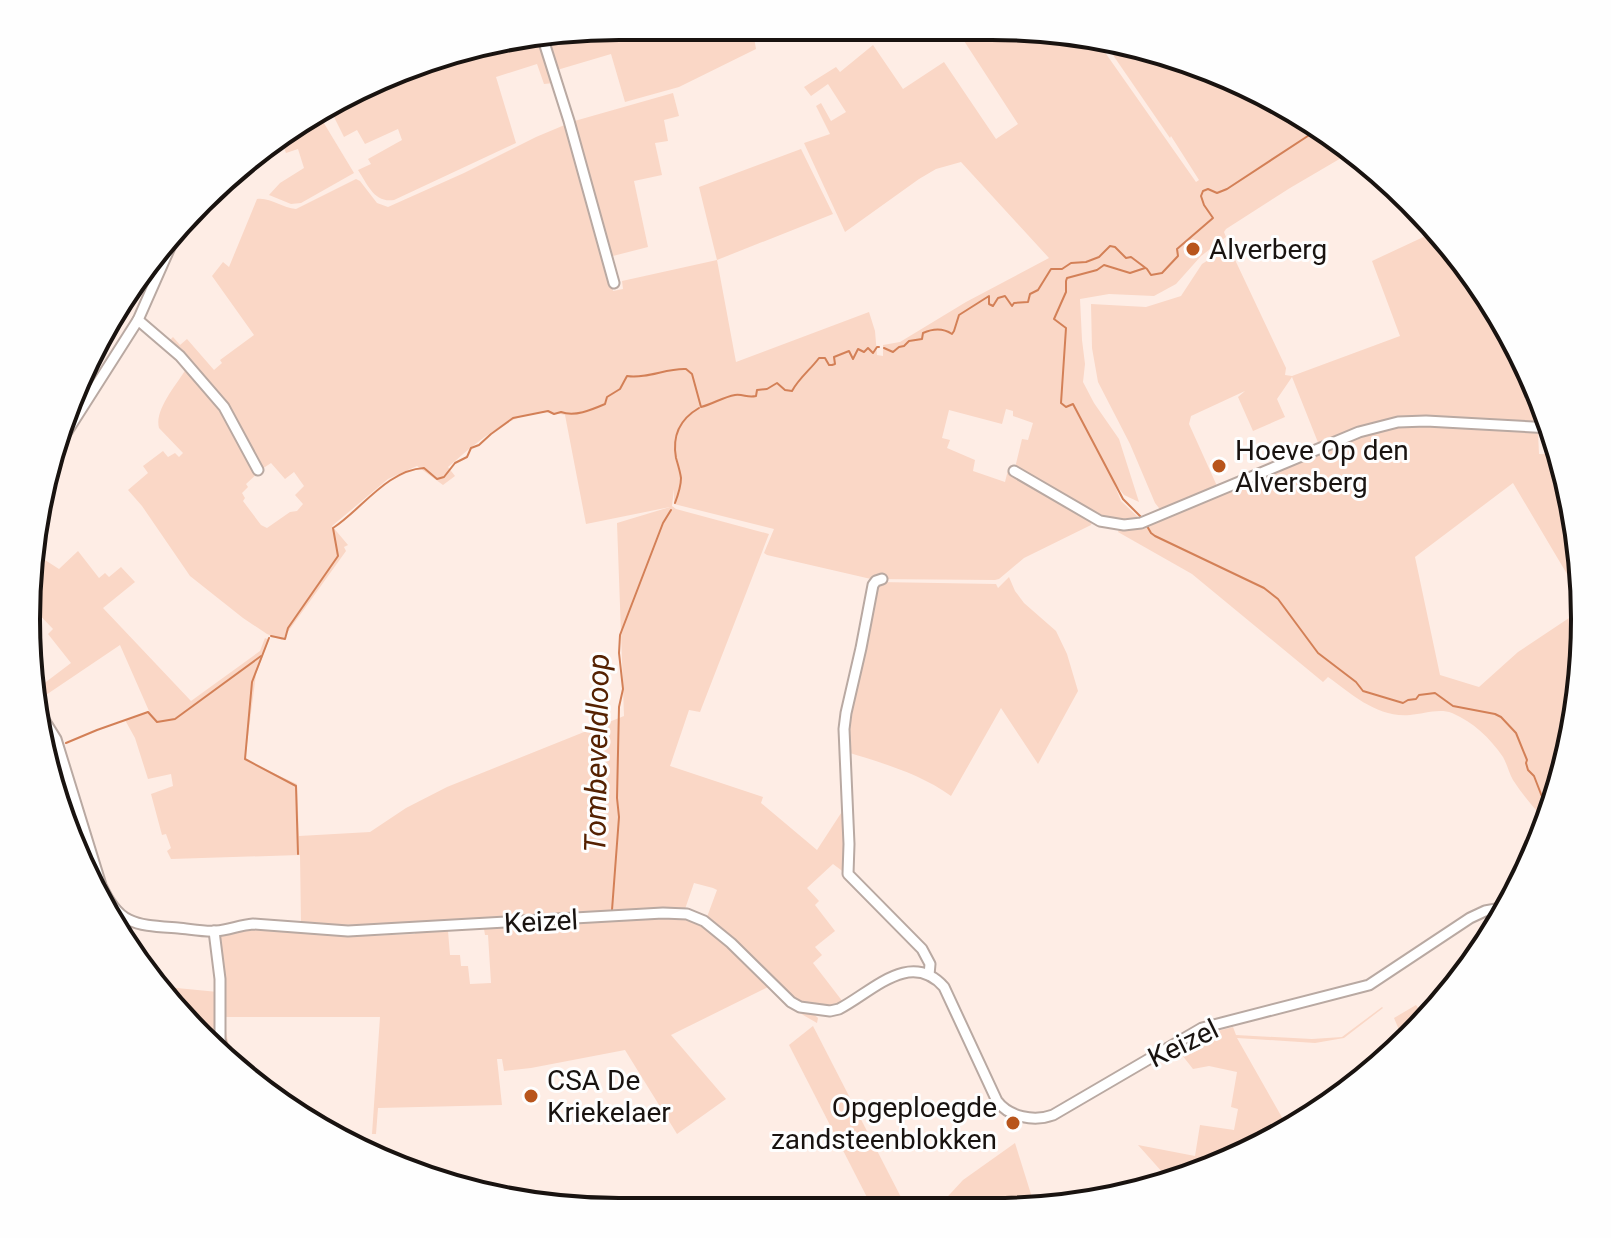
<svg xmlns="http://www.w3.org/2000/svg" width="1611" height="1238" font-family="Roboto,sans-serif">
<rect width="100%" height="100%" fill="#feede5"/>
<g fill="#fad7c6" fill-rule="evenodd">
<path d="M619,26H752L756,49L679,87L625,102L611,54L557,70L546,36Z"/>
<path d="M955,27H1030L1097,41L1196,182L1199,180L1171,136L1170,138L1104,42L1182,57L1347,146L1348,154L1290,188L1226,229L1224,232L1226,237L1201,256L1176,284L1154,296L1109,294L1080,299L1082,340L1085,364L1083,382L1094,403L1119,439L1139,502L1124,495L1113,481L1121,501L1139,518L1137,521L1131,522L1090,514L1015,468L1022,439L1028,440L1033,423L1013,416V411L1006,409L1002,424L949,410L942,438L950,440L947,448L975,460L973,471L1005,482L1008,470L1092,522L1091,525L1024,558L999,579L995,580L871,579L767,555L764,553L774,529L674,504V489L672,506L676,509L769,534L700,712L689,710L670,766L763,797L761,803L817,850L845,807L847,845L845,873L833,864L807,888L819,901L815,905L835,931L815,947L822,955L813,963L843,1002C822,1010 808,1008 790,995L718,925L707,917L717,890L713,888L694,883L685,909L620,912V919C637,920 654,916 671,917C713,918 741,959 768,986H770C778,993 785,1002 795,1008C803,1012 812,1011 818,1018L817,1023L791,1008L768,987L671,1035L726,1099L677,1134L625,1050L531,1068L504,1071L502,1059H497L502,1105L378,1108L376,1134H372L380,1017H223L231,1056L236,1068C229,1062 226,1057 224,1048C221,1029 224,1010 224,991C224,974 218,951 221,935C254,923 293,933 327,935C356,937 386,935 415,934L416,924L322,925L301,923L300,855L171,859L167,851L171,848L166,834L162,835L151,794L173,786L171,774L148,779L135,738L125,720L149,711L120,645L37,701L34,691L71,663L48,634L53,629L31,606L34,561L42,565L45,560L59,569L78,551L99,578L105,573L109,577L121,567L135,582L103,608L191,701L260,651L265,638L269,640L256,674L245,760L297,784L299,836L370,832L406,808L447,787L624,716L617,523L670,507L586,524L565,415C559,414 552,412 546,412C508,413 475,444 448,467L455,476L443,485L417,466L388,479L332,526L348,545L344,547L346,551L282,640L267,634L243,618L190,576L142,506L128,490L148,473L143,466L163,451L168,457L175,453L179,457L183,453L159,428C154,410 177,384 186,369L214,401L258,473L246,484L248,487L242,493L245,498L243,501L261,525L267,528L290,512L297,511L303,504L295,495L304,486L294,472L285,479L271,463L262,469L230,416L233,414L169,341L173,337L180,345L187,339L214,370L222,363L220,360L254,335L212,276L223,262L229,267L257,199C270,197 282,208 296,209L356,179L360,181L377,203L388,207L464,173L536,137L567,124L613,291L623,289L622,281L717,260L699,187L801,149L833,214L717,260L736,362L869,312L875,331L877,355L883,356V345L900,342L966,302L1049,258L961,162L936,169L919,179L845,232L804,143L830,134L816,106L821,103L831,121L846,112L828,84L811,96L804,87L836,67L840,72L873,45L903,89L944,62L996,139L1018,124ZM484,929L485,935H488L491,983L470,984L468,966H461L460,955H450L448,931Z"/>
<path d="M539,37L554,83L544,84L537,64L496,77L516,143L394,200C374,203 368,185 358,170L371,164L368,159L402,140L398,129L365,144L357,130L344,137L333,115L329,117L323,105L465,46Z"/>
<path d="M673,93L679,116L664,120L668,141L655,143L662,175L634,181L648,247L609,257L571,122Z"/>
<path d="M316,110L354,173L301,203L291,204L269,195L280,183L304,168L298,149L286,153L280,138Z"/>
<path d="M1432,233L1485,290L1536,385L1539,424L1424,418L1319,445L1292,377L1277,399L1285,417L1253,431L1238,397L1245,391L1191,416L1189,424L1217,486L1369,432L1399,426L1489,427L1538,432L1539,454H1558V476L1565,475L1574,504L1583,601L1513,483L1415,557L1440,675L1479,687L1518,652L1584,608L1585,619L1574,735L1540,846L1526,872L1544,819C1533,807 1522,794 1513,780C1509,773 1507,764 1503,757C1490,738 1473,722 1452,713C1439,708 1423,714 1410,715C1377,718 1352,694 1328,677L1323,682L1192,574L1118,532L1120,527C1138,530 1151,526 1167,518L1155,503L1130,444L1098,382L1092,348L1091,304L1146,307L1181,296L1202,264L1229,247L1286,368L1285,375L1292,376L1400,336L1372,261Z"/>
<path d="M1009,577L1015,591L1024,603L1056,631L1067,654L1078,691L1038,764L1001,708L951,796C921,774 882,763 847,752V721L875,590L879,582L996,584L998,588Z"/>
<path d="M156,986L218,992L216,1042L219,1054L200,1039Z"/>
<path d="M1416,1005L1426,1020L1405,1044L1394,1018Z"/>
<path d="M1382,1007L1383,1008L1344,1038L1315,1043L1237,1038L1288,1128L1183,1180L1172,1183L1138,1145L1195,1156L1200,1125L1234,1130L1238,1109L1231,1107L1237,1072L1209,1066L1193,1069L1178,1050L1210,1033L1233,1027L1236,1035L1312,1039L1342,1037Z"/>
<path d="M813,1026L906,1207H872L789,1045Z"/>
<path d="M1015,1143L1035,1207H938L963,1180Z"/>
</g>
<g fill="none" stroke-linecap="round" stroke-linejoin="round">
<g stroke="#d38057" stroke-width="2">
<path d="M884,348L893,352L899,347L904,346L909,341L922,339L923,333C932,329 943,328 952,334L954,331L959,315L989,296V304L993,306L998,298L1005,296L1012,306L1014,303L1028,302L1030,294L1038,290L1051,269H1062L1071,263L1086,262L1099,257L1110,246L1115,247L1126,258L1131,257L1147,269L1151,275L1162,273L1178,256L1177,249L1213,218L1204,205L1201,196L1203,191L1208,189L1217,193L1227,189L1317,130"/>
<path d="M675,503C678,495 681,487 681,478C680,471 678,465 676,458C672,436 680,419 699,408"/>
<path d="M1141,517L1123,499L1073,404L1066,407L1061,403L1066,328L1054,319L1066,292V281L1067,278L1097,270L1104,265L1130,273L1145,268"/>
<path d="M1147,526L1151,533L1155,536L1264,588L1278,599L1318,653L1356,682L1363,691L1403,703L1408,700L1416,699L1419,695L1435,693L1453,706L1495,714L1501,717L1516,733L1527,760L1526,763L1528,770L1534,776L1546,807L1550,812"/>
<path d="M271,636L285,639L288,628L338,556L333,528C361,510 387,470 424,468L437,479L444,477L455,463L467,457L471,448L479,445L491,434L513,418L548,411L554,414L561,412C575,417 591,410 605,404L607,397L620,389L627,376C648,379 666,368 686,369L692,374L701,407C713,404 723,397 735,395C744,394 747,398 756,396L757,390L767,389L777,383L785,390L792,391C799,378 811,369 819,358H825L829,365H832L835,364L834,357L849,351L853,359L858,349L864,352L868,348L873,353L877,347H879"/>
<path d="M269,638L252,682L245,759L296,786L298,854"/>
<path d="M43,735L45,733"/>
<path d="M66,743L97,730L148,712L157,722L175,719L261,656"/>
<path d="M612,910L619,817L617,798L619,707L623,689L619,653L620,635L663,523L671,510"/>
</g>
<g stroke="#b9a9a2" stroke-width="13">
<g id="minor">
<path d="M542,36L569,121L614,283"/>
<path d="M138,320L180,356L224,407L258,470"/>
<path d="M61,441L138,320L179,227"/>
<path d="M1014,471L1100,521L1124,525L1141,523L1359,432L1398,422L1426,421L1551,428"/>
<path d="M882,579L876,581L873,585L861,648L846,713L844,729L849,844L848,874L922,949L930,964L929,975"/>
<path d="M38,710L56,739L101,885C119,926 137,925 178,928C190,929 204,932 216,931C229,930 240,925 253,924L348,931L663,913L687,914L704,921L731,943L791,1002L800,1007L830,1011L839,1009C872,992 910,949 944,987L997,1101C1009,1117 1034,1122 1053,1115L1202,1028L1369,985L1470,918L1485,911L1507,907"/>
<path d="M214,931L220,979V1039L225,1059"/>
</g>
</g>
<use href="#minor" stroke="#fff" stroke-width="9"/>
</g>
<g fill="#b8551c" stroke="#fefefe" stroke-width="3">
<circle cx="1193" cy="249" r="8"/>
<circle cx="1219" cy="466" r="8"/>
<circle cx="531" cy="1096" r="8"/>
<circle cx="1013" cy="1123" r="8"/>
</g>
<g text-anchor="middle" stroke-width="6" stroke-linejoin="round" paint-order="stroke">
<g font-size="28" fill="#191310" stroke="#fefefe" text-anchor="start">
<text x="1209" y="259">Alverberg</text>
<text x="1235" y="460">Hoeve Op den<tspan x="1235" dy="32">Alversberg</tspan></text>
<text x="547" y="1090">CSA De<tspan x="547" dy="32">Kriekelaer</tspan></text>
<text x="997" y="1117" text-anchor="end">Opgeploegde<tspan x="997" dy="32">zandsteenblokken</tspan></text>
</g>
<g font-size="28" fill="#191310" stroke="#fefefe">
<text transform="translate(541 921) rotate(-3)" y="10">Keizel</text>
<text transform="translate(1183 1043) rotate(-26)" y="10">Keizel</text>
</g>
<g font-size="30" font-style="italic" fill="#552101" stroke="#fefefe">
<text transform="translate(597 753) rotate(-89)" y="10">Tombeveldloop</text>
</g>
</g>
<path d="M0 0H1611V1238H0ZM619 40H992A579 579 0 0 1 1571 619V619A579 579 0 0 1 992 1198H619A579 579 0 0 1 40 619V619A579 579 0 0 1 619 40Z" fill="#fefefe" fill-rule="evenodd"/>
<path fill="none" stroke="#191310" stroke-width="4" d="M619 40H992A579 579 0 0 1 1571 619V619A579 579 0 0 1 992 1198H619A579 579 0 0 1 40 619V619A579 579 0 0 1 619 40Z"/>
</svg>
